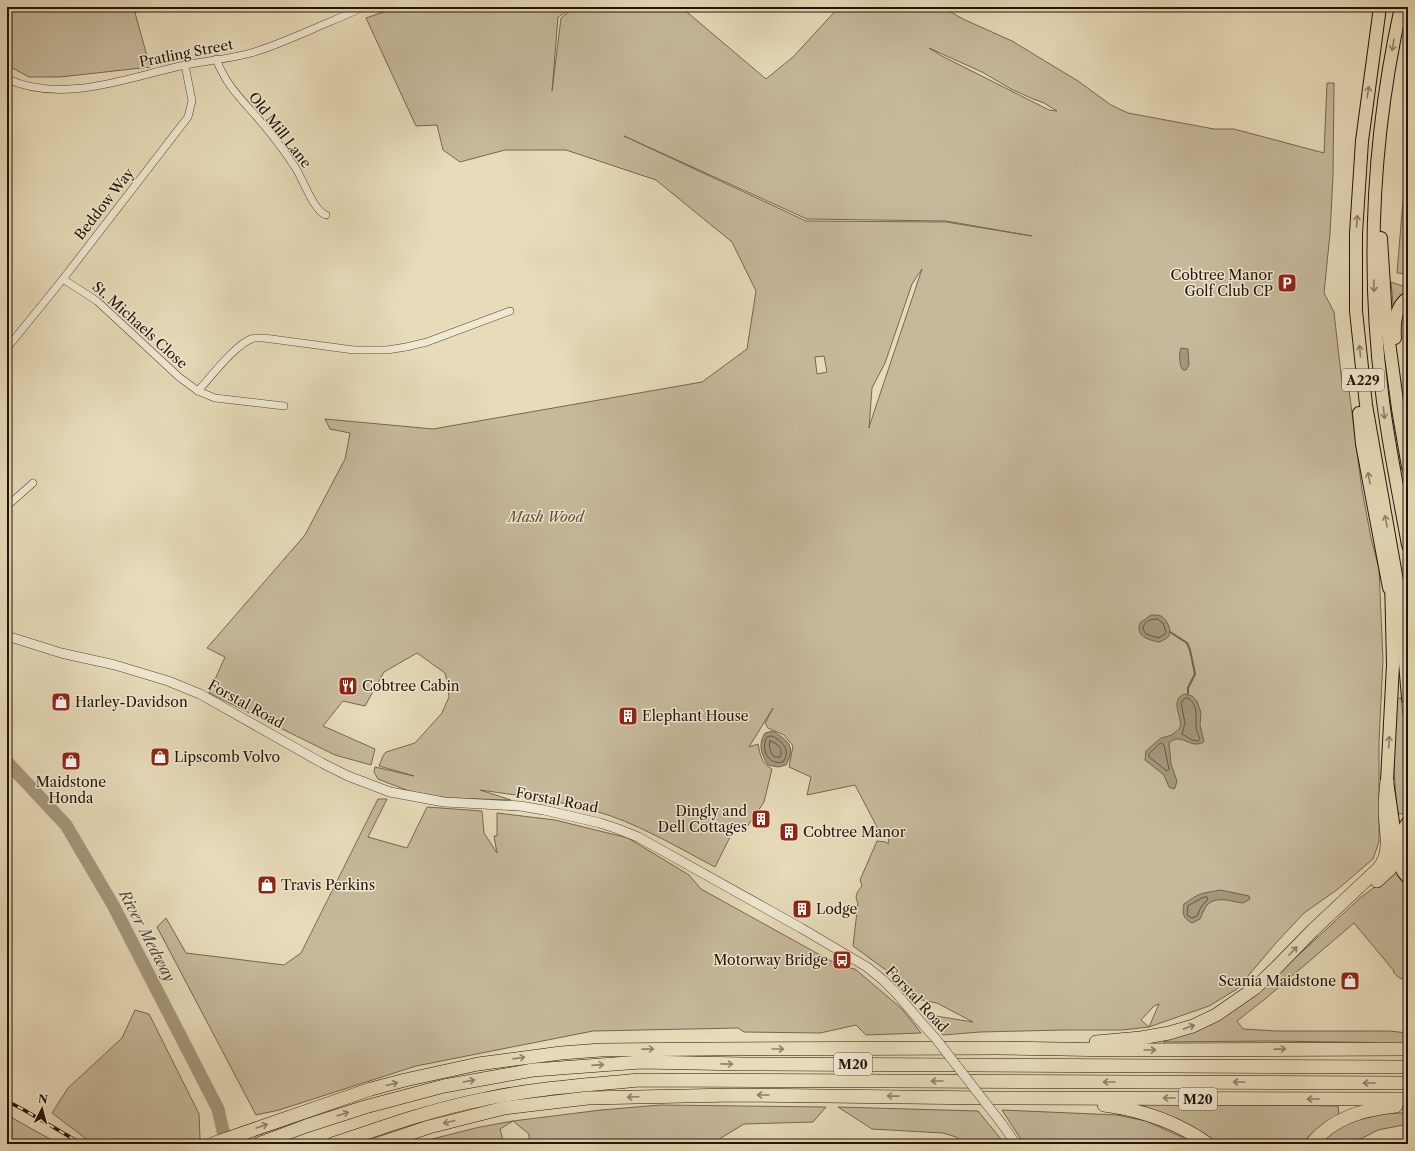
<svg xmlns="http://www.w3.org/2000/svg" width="1415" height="1151" font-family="'Libre Caslon Text',serif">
<rect width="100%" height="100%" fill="#e7dbb9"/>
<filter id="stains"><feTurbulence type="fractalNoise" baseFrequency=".005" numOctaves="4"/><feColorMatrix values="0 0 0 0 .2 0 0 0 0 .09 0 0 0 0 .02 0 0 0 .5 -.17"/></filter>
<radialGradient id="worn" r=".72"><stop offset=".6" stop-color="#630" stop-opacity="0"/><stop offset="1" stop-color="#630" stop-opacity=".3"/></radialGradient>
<g fill="#c6b99b" stroke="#766652" fill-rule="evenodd">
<path d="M7,7H142L134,9L150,67L60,77H29L7,65Z"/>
<path d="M398,7H574L558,17L552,91L561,18L575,7H681L766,79L793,57L839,7H942L963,19L1012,41L1078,81L1111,105L1128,113L1214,129H1234L1324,153L1327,83H1334L1333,176L1330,234L1324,293L1334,312L1342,383L1349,390L1362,490L1371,538L1379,569L1383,660L1379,741V842L1373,859L1338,889L1304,913L1276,943L1237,989L1209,1006L1149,1027L1122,1030H1063L980,1032L943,1035L923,1014L973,1022L937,1003L917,999L894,976L853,946L858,903C854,896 857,892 862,886L860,880L877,841L886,842L888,844L890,833L878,829L855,785L807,795L811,777L789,767L793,746L784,735L768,728L765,723L773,708L749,747L758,744C760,755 762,764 772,769L764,802L747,827L737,823L715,867C681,849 647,829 611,816C570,802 523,796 480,790L511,800L448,798L414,793L378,779L374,772L375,767L414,776L379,766L383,756L386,752L415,743L442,713L449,697L447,681L445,673L417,653L384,672L365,706L343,701L323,726L375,749L371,765L335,755L209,693L225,657L207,648L305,535L345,459L350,433L330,429L325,419L433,429L702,382L747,349L756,291L732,242L656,180L566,150H505L460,162L443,150L437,125L416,126L366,18ZM929,48L982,72L1011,89L1033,99L1044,103L1057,111L1049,110L942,56ZM624,136L807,219L946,221L1032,236L946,222L806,221ZM922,269L869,427V428L872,388L885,363L912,284ZM824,356L827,372L817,374L815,357ZM1159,1004L1149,1027L1141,1020L1154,1006Z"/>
<path d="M1407,152L1408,153V274L1397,273Z"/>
<path d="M1391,282L1408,288V294L1394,315Z"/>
<path d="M1396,698H1401L1408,757V811L1402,814H1399L1397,811L1394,771Z"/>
<path d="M378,799H387L368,837L407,848L427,807L482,811L484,833L497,853L494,836H497V813L555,820L628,838L689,875L701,889L840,966L855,969L902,1009L921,1033L866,1035L856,1025L820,1033L744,1032L738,1028L593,1031L416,1066L279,1110L256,1115L157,927L166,918L186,953L284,965L301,953Z"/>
<path d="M1408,828V869C1397,852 1401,845 1408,828Z"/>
<path d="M1396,871L1408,887V982L1398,977L1393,972L1394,971L1354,923L1265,999L1237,1021L1243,1029L1276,1031H1389L1408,1033V1043L1270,1041L1163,1042L1168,1039L1230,1013L1304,950L1360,898Z"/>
<path d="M135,1010L149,1014L199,1114L200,1139L184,1144H93L52,1113L68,1088L122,1038Z"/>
<path d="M1122,1103L1338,1106L1339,1115L1314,1132L1304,1144H1216L1206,1136Z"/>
<path d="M660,1105L826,1107L813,1122L744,1124L711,1144H529V1134L513,1121L500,1129L504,1144H412L480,1127L513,1121L601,1110Z"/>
<path d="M838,1107L978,1111L1005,1144H964L956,1137L943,1133L872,1129Z"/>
<path d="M1002,1110L1117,1115L1146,1121L1182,1137L1191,1144H1024Z"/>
<path d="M1375,1113H1408V1124L1378,1130L1351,1144H1316L1332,1130Z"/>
<path d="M7,1115L59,1144H7Z"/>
</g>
<g fill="#a5977d" stroke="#72624f">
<path d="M1181,348L1188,349L1189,365L1186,370H1183C1179,366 1179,353 1181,348Z"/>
<path d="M1151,615C1155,615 1158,615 1161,616C1167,620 1173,631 1168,637C1166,639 1162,641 1159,642C1148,640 1135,636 1140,623Z"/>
<path d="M1184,694L1192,696L1197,701L1201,713L1200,725L1204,742C1189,750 1182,731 1169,743L1171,764L1177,781L1175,788L1173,789L1169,787L1164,775L1145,760L1146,751L1161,738L1172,735L1180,728C1183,717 1169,701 1184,694Z"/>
<path d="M773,731C789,741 796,747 786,765L778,767L768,765C761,754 758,744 765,733Z"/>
<path d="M1221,890L1249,896L1250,899L1243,903C1232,902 1217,895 1207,905C1204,909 1202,915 1200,919L1192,923C1183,918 1182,914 1184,904C1190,900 1198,894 1204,893C1210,892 1215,891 1221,890Z"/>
</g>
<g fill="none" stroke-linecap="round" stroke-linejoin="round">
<g stroke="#655443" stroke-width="1">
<path d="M1157,619L1163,623L1166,632L1165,634L1158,638L1146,634L1143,629C1143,622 1150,619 1157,619Z"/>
<path d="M1188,698C1198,704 1196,716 1196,726C1196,730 1198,734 1200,739L1198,741L1192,740L1182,734L1185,723L1181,703L1184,699Z"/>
<path d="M772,736C783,741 791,751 783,762C768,766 760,748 767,737Z"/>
<path d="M770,741C778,743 784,750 780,757H774C771,753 768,747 770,741Z"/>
<path d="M1161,743L1164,745L1169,769L1167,771L1149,757V754Z"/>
<path d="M1204,897H1207L1208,899L1201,907L1197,916L1192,918L1188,916L1187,914L1188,906Z"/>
</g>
<path stroke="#72624f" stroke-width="2" d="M1170,632L1187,643L1190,650L1195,674L1188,688V694"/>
<path stroke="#a5977d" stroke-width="13" d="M7,762L66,825L113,905L218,1109L226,1144"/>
<g stroke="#564435" stroke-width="8">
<g id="minor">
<path d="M216,59C226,84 238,96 256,116C270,132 283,149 295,167C303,179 313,210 326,215"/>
<path d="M7,79C61,103 121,80 176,67C200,61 226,60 251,53C272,47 292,38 313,29C329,22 347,15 363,7"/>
<path d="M63,279L97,301L179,377L198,391C210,378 237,342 254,338C257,338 261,338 264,338L354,350H387L406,347L427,342L510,311"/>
<path d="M7,348L63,279L188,117L192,101L185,65"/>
<path d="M198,391L215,398L284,406"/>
<path d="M7,506L33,483"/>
</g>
</g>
<g stroke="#564435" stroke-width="10">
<g id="tertiary">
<path d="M7,636L61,653L115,665L168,681L200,694L322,763L348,776L390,792L444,802L520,806L544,810L600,823L618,829L638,837L801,928L867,967L883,980L896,993L919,1020"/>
<path d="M1002,1124L1016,1144"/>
</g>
</g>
<g stroke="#251209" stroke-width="14">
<g id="trunk">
<path d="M1380,7L1362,141L1356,233V311L1366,405L1399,592L1408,698"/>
<path d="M1401,7C1373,133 1366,264 1382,393C1388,444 1399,494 1408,545"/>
<path d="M1381,238L1386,319L1398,409L1408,467"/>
<path d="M1395,338C1394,324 1395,306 1408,298"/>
<path d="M1359,413L1362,444L1389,588"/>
<path d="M1391,578L1393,665L1387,781L1397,850"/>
<path d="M1408,822C1395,840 1392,861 1408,878"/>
</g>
</g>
<g stroke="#251209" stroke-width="14">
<g id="motorway">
<path d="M1377,881L1389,870L1397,857"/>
<path d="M1096,1042L1141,1038L1169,1033L1193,1026L1216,1015L1255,988L1277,967L1313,930L1378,869C1393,853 1385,829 1385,809C1385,800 1386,790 1387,781"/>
<path d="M1104,1105C1142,1110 1177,1122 1208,1144"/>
<path d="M212,1144L371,1089L405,1080L478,1064L561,1053L601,1050L714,1049L999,1048L1119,1050L1408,1049"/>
<path d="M258,1144L306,1126L365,1107L444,1086L533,1070L641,1062L745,1064L1408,1067"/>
<path d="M333,1144C383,1127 433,1109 485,1099C536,1088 587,1085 639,1080L1408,1083"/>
<path d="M378,1144L429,1127L504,1108L588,1098L734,1095L988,1098L1408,1099"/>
<path d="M1311,1144C1335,1117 1361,1110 1396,1106"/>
</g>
</g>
<use href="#minor" stroke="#efe8d2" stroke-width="7"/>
<use href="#tertiary" stroke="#efe8d2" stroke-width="9"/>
<use href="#trunk" stroke="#e7dbb9" stroke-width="12"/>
<use href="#motorway" stroke="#e7dbb9" stroke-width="13"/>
<g stroke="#251209" stroke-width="3.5">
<path id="rail" d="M7,1101L24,1110L82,1144"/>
</g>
<use href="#rail" stroke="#efe8d2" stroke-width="2" stroke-dasharray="6" stroke-linecap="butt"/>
<g stroke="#564435" stroke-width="10" stroke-linecap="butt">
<path id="tertiary-bridge" d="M919,1020L936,1039L1002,1124"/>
</g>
<use href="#tertiary-bridge" stroke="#efe8d2" stroke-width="9"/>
</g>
<defs><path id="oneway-shaft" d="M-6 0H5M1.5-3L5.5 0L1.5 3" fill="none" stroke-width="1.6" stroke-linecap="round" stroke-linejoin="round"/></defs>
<g stroke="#90816a">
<use href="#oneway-shaft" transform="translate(1393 45) rotate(100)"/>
<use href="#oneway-shaft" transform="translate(1368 92) rotate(-81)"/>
<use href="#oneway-shaft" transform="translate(1357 221) rotate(-86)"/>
<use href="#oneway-shaft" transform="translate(1374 286) rotate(89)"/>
<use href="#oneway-shaft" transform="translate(1360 351) rotate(-95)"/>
<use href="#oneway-shaft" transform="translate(1384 413) rotate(83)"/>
<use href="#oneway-shaft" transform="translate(1369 478) rotate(-100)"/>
<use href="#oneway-shaft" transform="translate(1386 521) rotate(-101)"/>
<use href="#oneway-shaft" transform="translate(1389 742) rotate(-87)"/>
<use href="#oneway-shaft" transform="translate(1293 951) rotate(-46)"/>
<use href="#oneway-shaft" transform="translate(1189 1027) rotate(-20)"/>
<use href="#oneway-shaft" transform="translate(648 1049) rotate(-1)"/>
<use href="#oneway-shaft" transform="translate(778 1049)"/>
<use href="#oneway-shaft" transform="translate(1280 1049) rotate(-1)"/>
<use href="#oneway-shaft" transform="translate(1150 1050)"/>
<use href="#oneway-shaft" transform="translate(519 1058) rotate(-8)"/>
<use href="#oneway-shaft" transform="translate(727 1064) rotate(1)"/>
<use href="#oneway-shaft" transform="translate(598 1065) rotate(-4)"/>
<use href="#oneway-shaft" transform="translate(469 1081) rotate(-10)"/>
<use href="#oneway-shaft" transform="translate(937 1081) rotate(-180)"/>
<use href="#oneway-shaft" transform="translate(1109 1082) rotate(-180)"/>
<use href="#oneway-shaft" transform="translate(1239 1082) rotate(-180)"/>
<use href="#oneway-shaft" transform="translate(1369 1083) rotate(180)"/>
<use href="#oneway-shaft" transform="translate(392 1084) rotate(-15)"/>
<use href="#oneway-shaft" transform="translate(763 1095) rotate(-180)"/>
<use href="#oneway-shaft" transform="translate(893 1096) rotate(-179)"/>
<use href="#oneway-shaft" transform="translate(633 1097) rotate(178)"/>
<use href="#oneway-shaft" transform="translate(1169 1098) rotate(-180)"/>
<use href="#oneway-shaft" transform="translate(1313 1099) rotate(-180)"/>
<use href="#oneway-shaft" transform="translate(343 1114) rotate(-18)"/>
<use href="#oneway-shaft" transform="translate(449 1122) rotate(166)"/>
<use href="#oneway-shaft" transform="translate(262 1126) rotate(-19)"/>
</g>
<defs>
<g id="parking-square" transform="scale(1)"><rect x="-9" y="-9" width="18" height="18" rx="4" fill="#8f2418" stroke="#efe8d2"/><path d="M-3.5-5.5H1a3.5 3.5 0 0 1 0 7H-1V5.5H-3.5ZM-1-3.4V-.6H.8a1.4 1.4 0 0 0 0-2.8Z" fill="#fff"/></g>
<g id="restaurant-square" transform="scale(1)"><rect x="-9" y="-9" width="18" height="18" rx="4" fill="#8f2418" stroke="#efe8d2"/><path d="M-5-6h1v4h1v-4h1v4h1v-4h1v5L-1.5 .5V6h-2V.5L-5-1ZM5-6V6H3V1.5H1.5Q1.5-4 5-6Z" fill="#fff"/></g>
<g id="shop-square" transform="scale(1)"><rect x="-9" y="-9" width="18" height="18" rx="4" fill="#8f2418" stroke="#efe8d2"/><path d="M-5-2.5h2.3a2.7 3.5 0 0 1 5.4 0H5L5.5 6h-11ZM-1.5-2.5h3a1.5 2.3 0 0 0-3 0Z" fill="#fff"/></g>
<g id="building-square" transform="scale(1)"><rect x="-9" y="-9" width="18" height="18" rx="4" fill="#8f2418" stroke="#efe8d2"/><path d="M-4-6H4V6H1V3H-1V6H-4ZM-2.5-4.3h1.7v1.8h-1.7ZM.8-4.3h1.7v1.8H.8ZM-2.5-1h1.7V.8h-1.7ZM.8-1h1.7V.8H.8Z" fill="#fff"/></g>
<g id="bus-square" transform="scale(1)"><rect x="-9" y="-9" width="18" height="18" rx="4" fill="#8f2418" stroke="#efe8d2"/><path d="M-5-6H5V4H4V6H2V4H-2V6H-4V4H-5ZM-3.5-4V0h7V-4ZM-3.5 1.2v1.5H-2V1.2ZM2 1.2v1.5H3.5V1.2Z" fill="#fff"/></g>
</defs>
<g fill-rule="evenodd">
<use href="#parking-square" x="1287" y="283"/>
<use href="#restaurant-square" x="348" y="686"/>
<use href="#shop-square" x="61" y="702"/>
<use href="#building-square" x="628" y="716"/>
<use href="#shop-square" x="160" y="757"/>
<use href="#shop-square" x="71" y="761"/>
<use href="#building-square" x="761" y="819"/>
<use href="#building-square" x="789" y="832"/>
<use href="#shop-square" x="267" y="885"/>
<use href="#building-square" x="802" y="909"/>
<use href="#bus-square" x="842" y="960"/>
<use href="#shop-square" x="1350" y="981"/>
</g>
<g text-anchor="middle" stroke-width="3" stroke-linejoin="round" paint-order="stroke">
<g fill="#efe8d2" stroke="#625245" stroke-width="1">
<rect x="1342" y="369" width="42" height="22" rx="3"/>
<rect x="834" y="1053" width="38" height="22" rx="3"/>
<rect x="1179" y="1088" width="38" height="22" rx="3"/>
</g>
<g font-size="13" font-weight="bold" fill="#251209">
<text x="1363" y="385">A229</text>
<text x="853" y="1069">M20</text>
<text x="1198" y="1104">M20</text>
</g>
<g font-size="14" fill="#251209" stroke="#efe8d2">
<text transform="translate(186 53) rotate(-11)" y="5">Pratling Street</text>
<text transform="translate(280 130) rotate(52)" y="5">Old Mill Lane</text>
<text transform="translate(104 204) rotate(-52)" y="5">Beddow Way</text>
<text transform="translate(140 325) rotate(42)" y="5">St. Michaels Close</text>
<text transform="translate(246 704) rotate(29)" y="5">Forstal Road</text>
<text transform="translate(557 800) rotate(11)" y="5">Forstal Road</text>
<text transform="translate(917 999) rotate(47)" y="5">Forstal Road</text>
</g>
<g font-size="14" fill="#251209" stroke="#efe8d2" text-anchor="start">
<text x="1273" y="280" text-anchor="end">Cobtree Manor<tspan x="1273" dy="16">Golf Club CP</tspan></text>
<text x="362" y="691">Cobtree Cabin</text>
<text x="75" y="707">Harley-Davidson</text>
<text x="642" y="721">Elephant House</text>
<text x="174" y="762">Lipscomb Volvo</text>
<text x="71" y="787" text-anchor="middle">Maidstone<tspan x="71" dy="16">Honda</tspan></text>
<text x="747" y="816" text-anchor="end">Dingly and<tspan x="747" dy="16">Dell Cottages</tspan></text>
<text x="803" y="837">Cobtree Manor</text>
<text x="281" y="890">Travis Perkins</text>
<text x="816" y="914">Lodge</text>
<text x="828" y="965" text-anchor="end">Motorway Bridge</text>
<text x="1336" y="986" text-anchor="end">Scania Maidstone</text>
</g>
<g font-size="14" font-style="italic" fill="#5d4c3c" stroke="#efe8d2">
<text x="546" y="522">Mash Wood</text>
</g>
<g font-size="15" font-style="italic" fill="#584737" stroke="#efe8d2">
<text transform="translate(147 936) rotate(62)" y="5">River Medway</text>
</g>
</g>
<rect width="1415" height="1151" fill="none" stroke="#e7dbb9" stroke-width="24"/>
<rect x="8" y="8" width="1399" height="1135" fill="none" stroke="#251209" stroke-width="2"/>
<rect x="12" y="12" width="1391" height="1127" fill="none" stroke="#251209"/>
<g transform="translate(42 1109) rotate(6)" stroke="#efe8d2" stroke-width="3" paint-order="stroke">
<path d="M0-3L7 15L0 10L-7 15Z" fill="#251209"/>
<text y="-6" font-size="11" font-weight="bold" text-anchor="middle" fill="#251209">N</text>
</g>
<rect width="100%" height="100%" filter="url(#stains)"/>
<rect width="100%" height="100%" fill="url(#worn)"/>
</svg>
